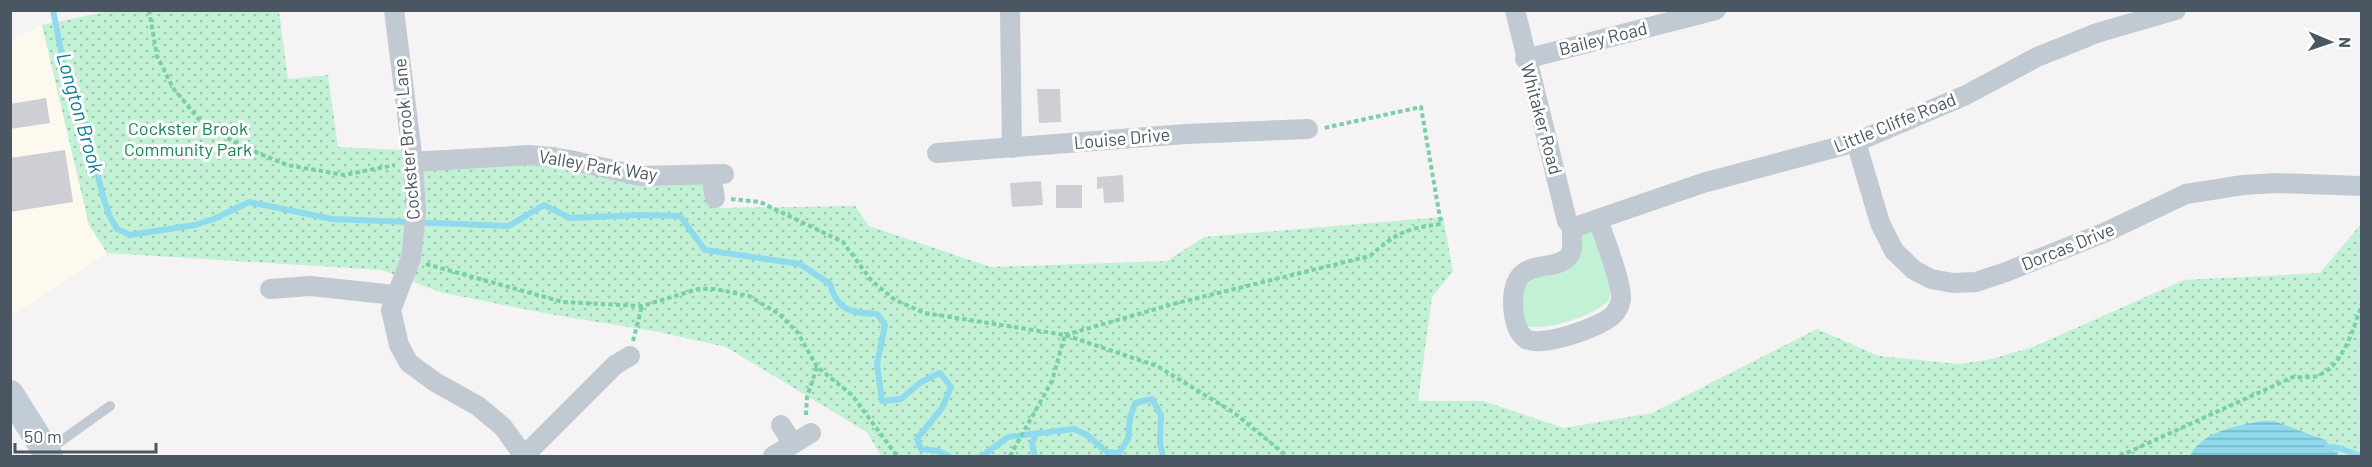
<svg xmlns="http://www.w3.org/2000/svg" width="2372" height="467" font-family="Barlow,sans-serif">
<defs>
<pattern id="park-dots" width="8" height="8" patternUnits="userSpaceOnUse" patternTransform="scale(1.5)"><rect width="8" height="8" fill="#c3f1d5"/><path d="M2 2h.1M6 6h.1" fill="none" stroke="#a0c6b0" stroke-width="1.8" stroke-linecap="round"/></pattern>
<pattern id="water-rules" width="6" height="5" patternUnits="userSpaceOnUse" patternTransform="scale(1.5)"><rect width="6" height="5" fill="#90daee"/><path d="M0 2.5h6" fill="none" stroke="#78b4c4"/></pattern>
</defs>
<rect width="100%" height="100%" fill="#f5f3f3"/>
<path fill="#fdf9ef" d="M42,25L89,225L107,253L11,316V41Z"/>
<path fill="#c3f1d5" d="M1591,225L1611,288L1609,300C1597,315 1547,331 1528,326C1516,311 1522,294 1526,276L1563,264L1577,231Z"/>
<path fill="url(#park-dots)" d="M110,11H279L288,79L328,75L338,147L422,151L550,146L627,164L676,171L716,169L720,208L855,206L869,226L991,267L1167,261L1204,237L1443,217L1453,271L1432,297L1418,401H1483L1564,428L1652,413L1817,329L1879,356L1959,364L1992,359L2033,347L2184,280L2320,273L2361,224V456H881L867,432L726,347L659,332L549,314L440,292L382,270L107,253L89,225L42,25Z"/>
<path fill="url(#water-rules)" d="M2262,421H2274L2325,440L2339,456H2190C2202,431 2237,426 2262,421Z"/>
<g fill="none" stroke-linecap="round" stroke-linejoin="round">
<g stroke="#90daee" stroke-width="6">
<path d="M53,10L63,61L89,141L103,196L109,215L117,229L130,235L195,225L214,219L249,202L332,219L509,226L544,205L570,218L639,215L680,216L705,250L800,264L830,284C838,312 851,312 877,314L885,325L877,364L882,401L901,399L921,382L940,373L951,387L942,408L917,439L921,449L938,451L949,456"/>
<path d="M2327,448C2339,445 2349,453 2360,456"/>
<path d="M982,456L1008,437L1074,429L1087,435L1107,452L1119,453L1128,439L1130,418L1135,403L1152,399L1161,415L1160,443L1163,456"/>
<path d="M1035,456L1032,445L1036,433"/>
</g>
</g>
<g fill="#cdcfd5">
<path d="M1037,89H1060L1061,122L1039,123Z"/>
<path d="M46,98L50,123L10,129V104Z"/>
<path d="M65,150L73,202L10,212V158Z"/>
<path d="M1123,175L1124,202L1104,203L1103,188L1097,189V177Z"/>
<path d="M1041,181L1043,205L1012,207L1010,183Z"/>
<rect x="1056" y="185" width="26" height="23"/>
</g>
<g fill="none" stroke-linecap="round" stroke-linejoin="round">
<g stroke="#7ad0a6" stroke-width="4" stroke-dasharray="4.5 3" stroke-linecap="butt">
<path d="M149,10L157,56L173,88L202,123L241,146L287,165L344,175L395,165"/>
<path d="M731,199L760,202L843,242L871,280L895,300L925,313L1065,335L1157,366L1233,412L1287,456"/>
<path d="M426,264L563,302L642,306L698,289H715L749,296L779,314L798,333L817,367L852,395L897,456"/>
<path d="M1065,335L1177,303L1370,256C1396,233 1407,228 1441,224L1421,107L1324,128"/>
<path d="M633,341L642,306"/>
<path d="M806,415L807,397L817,367"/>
<path d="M1010,456L1052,381L1065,335"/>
<path d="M2120,456L2293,377C2300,377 2310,378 2317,376C2343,367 2354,327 2362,304"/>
</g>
<path stroke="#c1cad2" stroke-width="10" d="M47,451L110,406"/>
<g stroke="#c1cad2" stroke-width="20">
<path d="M394,10L413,162L416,213L411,258L391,310L399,345L409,363L435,382L478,406L503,427L524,456"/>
<path d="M1010,10L1012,148"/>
<path d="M1515,10L1567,221L1572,226"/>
<path d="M1525,59L1716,10"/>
<path d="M1856,142L1880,223L1894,251L1914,270L1931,279L1953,283L1976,282L2006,272L2106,232L2186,194L2243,185L2277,183L2362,186"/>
<path d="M937,153L1186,134L1308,129"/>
<path d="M413,162L530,155L570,160L640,176L724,174"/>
<path d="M711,176L715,198"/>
<path d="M1572,226H1578L1703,183L1856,142L1966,95L2037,57L2097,33L2176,10"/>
<path d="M1572,226C1571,236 1575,250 1568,257C1552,274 1514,254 1513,301C1513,312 1515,332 1526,339C1542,348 1601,327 1613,315C1617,311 1620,305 1621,299C1622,282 1604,238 1598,219"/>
<path d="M270,289L310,286L395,295"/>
<path d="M781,425L793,444"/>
<path d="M524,456L615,365L630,356"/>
<path d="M773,456L811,433"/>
</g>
<path stroke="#c1cbd6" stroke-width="28" d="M10,394L49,456"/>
</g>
<g text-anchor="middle" stroke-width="6" stroke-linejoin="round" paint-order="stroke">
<g font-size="18" fill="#4a5661" stroke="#fff">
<text transform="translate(1603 39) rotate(-14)" y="6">Bailey Road</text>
<text transform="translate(1541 119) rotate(75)" y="6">Whitaker Road</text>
<text transform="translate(1895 123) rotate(-22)" y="6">Little Cliffe Road</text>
<text transform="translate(407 139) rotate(-95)" y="6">Cockster Brook Lane</text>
<text transform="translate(1122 139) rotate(-5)" y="6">Louise Drive</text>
<text transform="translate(598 166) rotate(9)" y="6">Valley Park Way</text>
<text transform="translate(2068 247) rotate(-22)" y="6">Dorcas Drive</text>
</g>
<g font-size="18" fill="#17864f" stroke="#fff">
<text x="188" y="135">Cockster Brook<tspan x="188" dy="21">Community Park</tspan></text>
</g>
<g font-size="20" font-style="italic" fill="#0c7c9b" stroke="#fff">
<text transform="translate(80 113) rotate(74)" y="7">Longton Brook</text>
</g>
</g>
<rect width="2372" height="467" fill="none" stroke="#4a5661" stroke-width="24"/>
<g transform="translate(2330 42) rotate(92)" stroke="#ffffff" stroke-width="4.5" paint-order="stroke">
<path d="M0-4.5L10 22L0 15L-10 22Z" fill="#4a5661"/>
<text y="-9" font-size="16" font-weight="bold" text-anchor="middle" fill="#4a5661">N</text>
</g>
<path d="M15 443v9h141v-9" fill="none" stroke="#4a5661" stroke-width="3"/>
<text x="24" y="443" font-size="18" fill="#4a5661" stroke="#ffffff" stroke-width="4.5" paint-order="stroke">50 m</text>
</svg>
